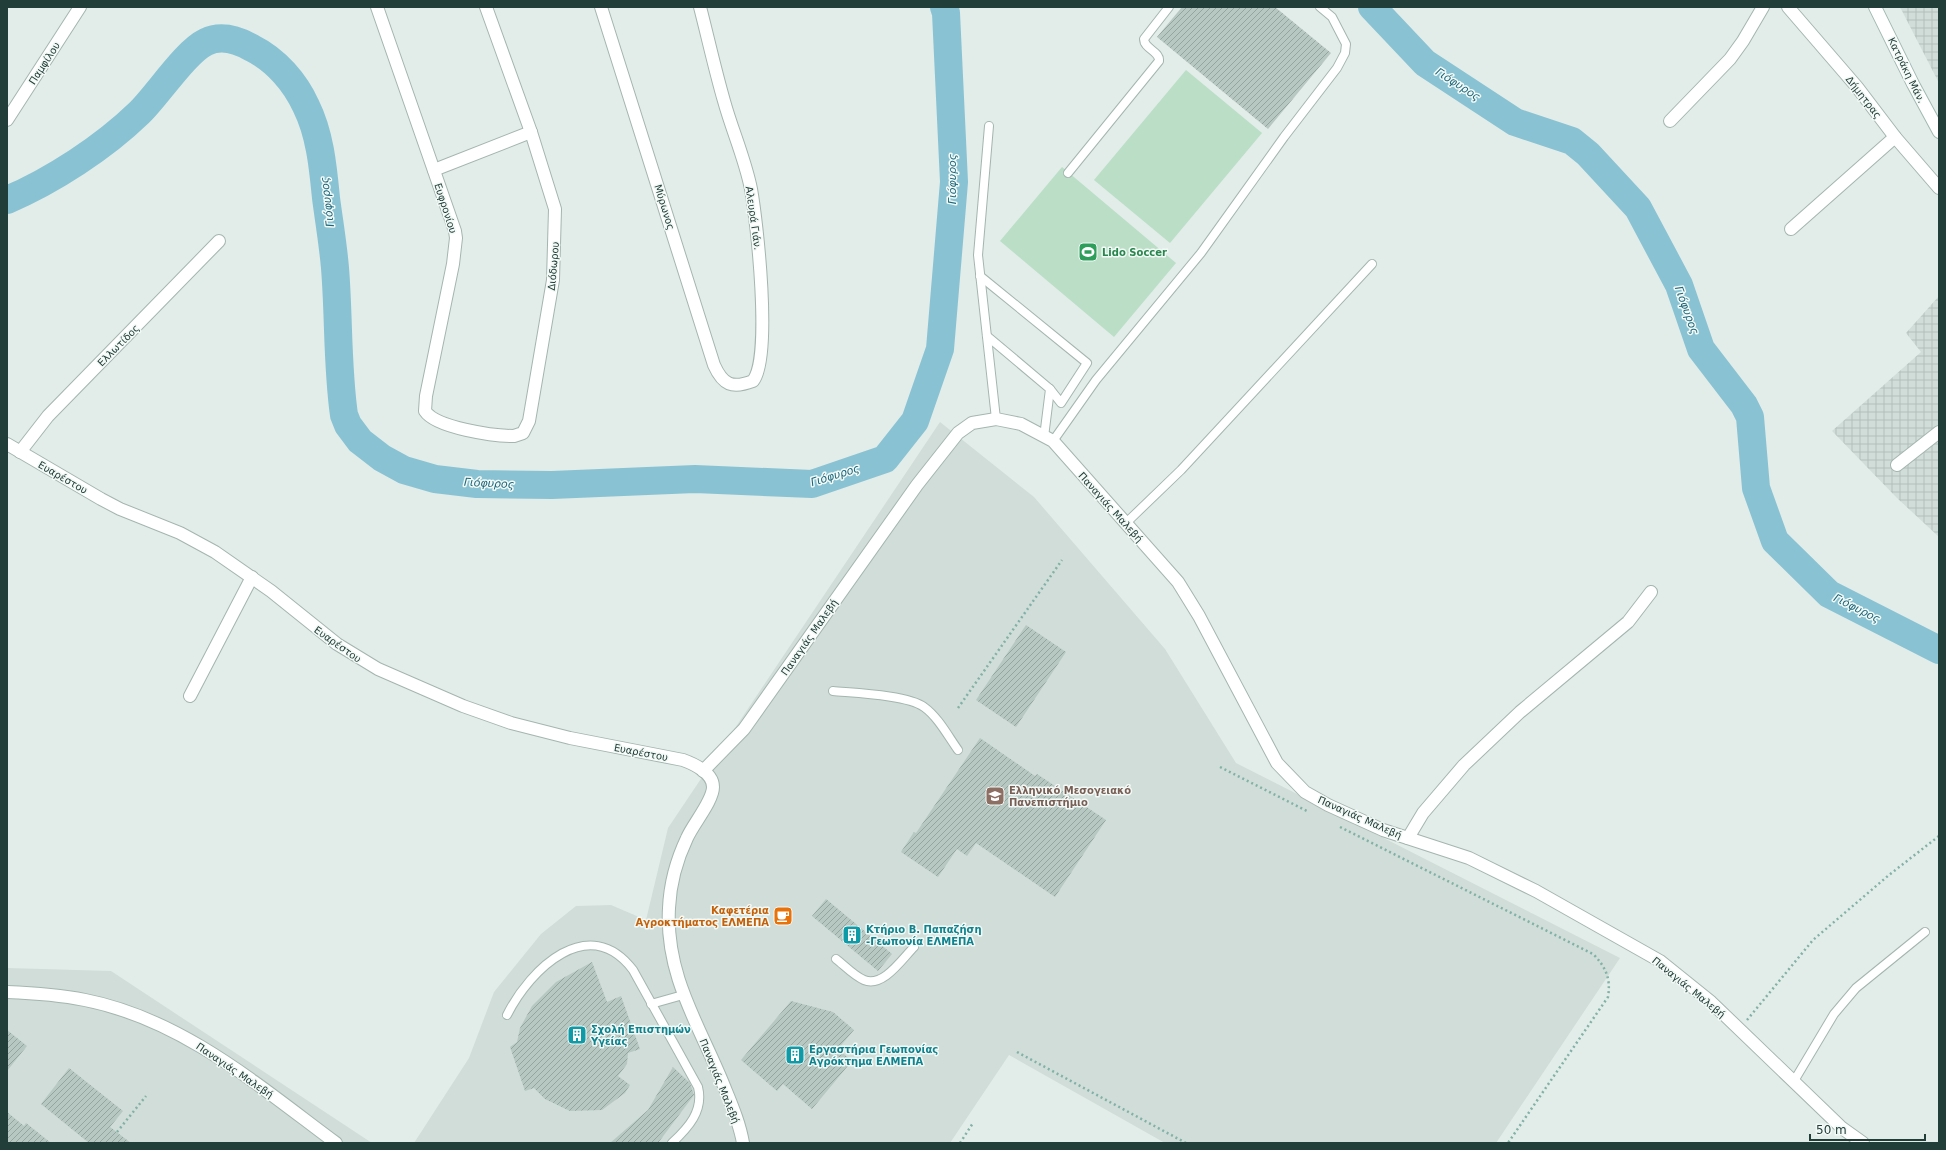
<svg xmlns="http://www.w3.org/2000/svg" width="1946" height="1150" font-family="'DejaVu Sans',sans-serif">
<defs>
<pattern id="industrial-grid" width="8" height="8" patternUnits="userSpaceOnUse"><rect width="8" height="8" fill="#d0ddd8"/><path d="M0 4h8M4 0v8" fill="none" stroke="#b2bfba"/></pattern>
<pattern id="building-hatch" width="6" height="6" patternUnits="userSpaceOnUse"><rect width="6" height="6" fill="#b7c8c2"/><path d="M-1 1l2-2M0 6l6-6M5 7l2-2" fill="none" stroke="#94a49f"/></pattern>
</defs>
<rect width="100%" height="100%" fill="#e2ede9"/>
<g fill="#d0ddd8">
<path d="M940,422L1034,497L1165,649L1236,763L1620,958L1496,1143H1165L1009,1055L950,1143H414L469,1058L494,992L541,934L576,906L611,905L646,920L668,828Z"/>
<path d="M7,968L111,971L372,1143H7Z"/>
</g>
<g fill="url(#industrial-grid)">
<path d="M1900,7H1939V83Z"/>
<path d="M1939,296V537L1897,498L1832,431L1921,352L1906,333Z"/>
</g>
<g fill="#badec6">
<path d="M1186,70L1262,133L1170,243L1094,180Z"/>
<path d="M1062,167L1176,263L1114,337L1000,241Z"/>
</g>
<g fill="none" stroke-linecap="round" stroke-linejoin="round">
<g stroke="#89c3d3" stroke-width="28">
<path d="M1372,7L1425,63L1515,122L1572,141L1588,154L1638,208L1679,285L1701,349L1744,405L1750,417L1756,488L1775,541L1829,594L1939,650"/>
<path d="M7,200C52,181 104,147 139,113C157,96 185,52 206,42C222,34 238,40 252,48C276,60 295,82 306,106C320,134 323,167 326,198C329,221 333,244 335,268C339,317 337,366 344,415L348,425L360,441L382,458L404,470L435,479L477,484L552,485L695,479L812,484L885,459L915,421L940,349L954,182L946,13L944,7"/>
</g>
</g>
<g fill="url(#building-hatch)">
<path d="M1182,7H1275L1331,53L1268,129L1157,37Z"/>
<path d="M1026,625L1066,652L1016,727L976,700Z"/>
<path d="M980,738L1035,776L1037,774L1106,820L1055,897L976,843L967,856L957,849L938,877L901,852L914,832L916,833Z"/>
<path d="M826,899L892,954L878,971L812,916Z"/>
<path d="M592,962L607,1002L621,996L640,1049L628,1053L627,1064L618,1076L630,1085L625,1093L602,1110L570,1111L545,1099L534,1088L525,1091L510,1047L517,1042L520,1028L532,1006L556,982Z"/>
<path d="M791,1001L833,1012L854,1030L838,1049L852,1061L812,1109L783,1084L777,1091L741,1060Z"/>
<path d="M7,1030L27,1046L7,1071Z"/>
<path d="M673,1067L690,1083L694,1095L658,1143H610L648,1110Z"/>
<path d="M69,1068L123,1111L110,1127L131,1143H89L41,1104Z"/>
<path d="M7,1112L24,1126L26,1123L51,1143H7Z"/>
</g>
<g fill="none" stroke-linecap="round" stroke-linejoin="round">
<g stroke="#a4b5b0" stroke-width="10">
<g id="lane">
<path d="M989,126L978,255L996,419"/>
<path d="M1068,173L1159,61C1160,51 1144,49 1144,39L1169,7"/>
<path d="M980,276L1087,363L1061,403L1050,389"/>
<path d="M987,336L1050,389L1044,437"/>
<path d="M1053,441L1096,380L1201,253L1284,137L1337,68L1345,53L1346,44L1332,17L1320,7"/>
<path d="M1126,523L1181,470L1372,264"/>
<path d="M833,691C854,693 908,695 924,707C938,717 948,736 958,750"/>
<path d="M836,959C844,965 854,976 864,980C883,988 902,959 914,947"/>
<path d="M651,1004L683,995"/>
<path d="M507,1015C530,969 589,912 633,970L698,1087C704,1111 688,1128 672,1143"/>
<path d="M1794,1081L1834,1014L1856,988L1925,932"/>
</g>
</g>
<g stroke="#a4b5b0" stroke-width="14">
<g id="street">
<path d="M377,7L455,231L456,238L453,264L426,396L425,411C436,428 494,436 514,436L523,433L529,421L553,280L555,209L531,132L486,7"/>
<path d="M601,7L714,365C723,385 732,389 753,381C772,357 757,222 751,189C745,159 732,130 724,101C715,70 708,38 700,7"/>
<path d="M1788,7L1857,87L1895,137L1939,188"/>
<path d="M7,120L80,7"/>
<path d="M1670,121L1730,59L1743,41L1763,7"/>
<path d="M434,170L531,132"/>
<path d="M1791,229L1895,137"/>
<path d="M7,444L101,499L120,509L180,533L215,552L271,591L337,644L378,669L463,706L511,723L570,738L683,760C694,764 713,773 713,787C713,801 693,824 687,838C677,859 670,885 669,908C665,978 702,1029 726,1091C733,1108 740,1125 743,1143"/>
<path d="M20,452L48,416L219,241"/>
<path d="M1897,465L1939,432"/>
<path d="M190,696L252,577"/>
<path d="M703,771L744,729L917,485L958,433L972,423L996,419L1021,424L1053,441L1178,582L1199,616L1277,763L1305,792L1328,805L1383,830L1469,858L1536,891L1660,961L1711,1002L1842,1128L1863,1143"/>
<path d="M1408,838L1423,813L1464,765L1520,712L1628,622L1651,592"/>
<path d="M7,992C33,993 60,995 85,1000C182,1019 259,1086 336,1143"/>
</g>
</g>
<g stroke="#a0b9b2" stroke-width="14">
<path id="secondary" d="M1875,7L1913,84L1939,132"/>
</g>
<g stroke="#82b1a5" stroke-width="2.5" stroke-dasharray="2 3" stroke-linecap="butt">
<path d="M958,708L1062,560"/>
<path d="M1220,767L1307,811"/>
<path d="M1340,827L1593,954C1606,967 1611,979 1608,997L1508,1143"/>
<path d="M1747,1020L1813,940L1889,875L1939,836"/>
<path d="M1017,1052L1186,1143"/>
<path d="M117,1132L146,1096"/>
<path d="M960,1143L973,1123"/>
</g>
<use href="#lane" stroke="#fff" stroke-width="8"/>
<use href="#street" stroke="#fff" stroke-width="12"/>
<use href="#secondary" stroke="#fff" stroke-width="12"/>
</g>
<defs>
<g id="stadium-square" transform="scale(1)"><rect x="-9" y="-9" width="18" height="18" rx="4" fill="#2e9e5b" stroke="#f3f9f6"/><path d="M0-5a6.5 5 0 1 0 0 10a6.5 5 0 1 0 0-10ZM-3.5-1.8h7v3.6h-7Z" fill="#fff"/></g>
<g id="university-square" transform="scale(1)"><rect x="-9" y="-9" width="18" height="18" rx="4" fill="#8d6e63" stroke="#f3f9f6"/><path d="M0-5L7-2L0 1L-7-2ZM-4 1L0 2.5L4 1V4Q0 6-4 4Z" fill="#fff"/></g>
<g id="cafe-square" transform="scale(1)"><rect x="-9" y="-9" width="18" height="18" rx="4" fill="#e8710a" stroke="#f3f9f6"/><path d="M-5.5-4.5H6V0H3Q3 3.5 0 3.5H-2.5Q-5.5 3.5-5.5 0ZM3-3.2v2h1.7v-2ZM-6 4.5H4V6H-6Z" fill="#fff"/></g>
<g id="building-square" transform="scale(1)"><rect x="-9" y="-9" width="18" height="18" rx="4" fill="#0f9aa8" stroke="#f3f9f6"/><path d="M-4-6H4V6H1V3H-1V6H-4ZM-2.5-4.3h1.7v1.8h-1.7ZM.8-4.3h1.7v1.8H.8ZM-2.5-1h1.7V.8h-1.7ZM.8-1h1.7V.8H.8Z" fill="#fff"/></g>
</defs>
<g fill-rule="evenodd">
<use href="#stadium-square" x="1088" y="252"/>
<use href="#university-square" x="995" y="796"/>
<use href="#cafe-square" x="783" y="916"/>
<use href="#building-square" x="852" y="935"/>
<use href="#building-square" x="577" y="1035"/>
<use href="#building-square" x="795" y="1055"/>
</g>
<g text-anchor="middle" stroke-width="3" stroke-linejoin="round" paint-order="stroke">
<g font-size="10" fill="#213e38" stroke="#f3f9f6">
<text transform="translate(44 63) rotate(-57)" y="4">Παμφίλου</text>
<text transform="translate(1907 70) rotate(64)" y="4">Κατράκη Μάν.</text>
<text transform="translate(1864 97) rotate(52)" y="4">Δήμητρας</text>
<text transform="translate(665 207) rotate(73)" y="4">Μύρωνος</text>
<text transform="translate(446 208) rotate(72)" y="4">Ευφρονίου</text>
<text transform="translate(754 218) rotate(82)" y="4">Αλευρά Γιάν.</text>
<text transform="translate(553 266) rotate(-85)" y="4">Διόδωρου</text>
<text transform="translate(118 345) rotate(-45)" y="4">Ελλωτίδος</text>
<text transform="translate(63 477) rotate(30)" y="4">Ευαρέστου</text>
<text transform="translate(1111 507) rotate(48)" y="4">Παναγιάς Μαλεβή</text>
<text transform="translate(809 637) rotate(-55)" y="4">Παναγιάς Μαλεβή</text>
<text transform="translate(338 644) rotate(35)" y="4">Ευαρέστου</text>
<text transform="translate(641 752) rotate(11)" y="4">Ευαρέστου</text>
<text transform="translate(1360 817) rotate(24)" y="4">Παναγιάς Μαλεβή</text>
<text transform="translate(1689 987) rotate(39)" y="4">Παναγιάς Μαλεβή</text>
<text transform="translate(235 1070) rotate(34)" y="4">Παναγιάς Μαλεβή</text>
<text transform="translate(720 1081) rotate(68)" y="4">Παναγιάς Μαλεβή</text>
</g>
<g font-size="10" font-weight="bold" fill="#27864d" stroke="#f3f9f6" text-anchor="start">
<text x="1102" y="256">Lido Soccer</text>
</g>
<g font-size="10" font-weight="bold" fill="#785e54" stroke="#f3f9f6" text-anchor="start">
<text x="1009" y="794">Ελληνικό Μεσογειακό<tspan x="1009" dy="12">Πανεπιστήμιο</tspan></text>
</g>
<g font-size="10" font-weight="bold" fill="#c56008" stroke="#f3f9f6" text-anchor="end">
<text x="769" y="914">Καφετέρια<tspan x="769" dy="12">Αγροκτήματος ΕΛΜΕΠΑ</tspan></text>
</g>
<g font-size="10" font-weight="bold" fill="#0d838f" stroke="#f3f9f6" text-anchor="start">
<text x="866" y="933">Κτήριο Β. Παπαζήση<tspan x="866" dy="12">-Γεωπονία ΕΛΜΕΠΑ</tspan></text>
<text x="591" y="1033">Σχολή Επιστημών<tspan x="591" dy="12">Υγείας</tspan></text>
<text x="809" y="1053">Εργαστήρια Γεωπονίας<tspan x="809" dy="12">Αγρόκτημα ΕΛΜΕΠΑ</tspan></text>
</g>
<g font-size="11" font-style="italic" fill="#1a667c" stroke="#f3f9f6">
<text transform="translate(1458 84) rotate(33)" y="4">Γιόφυρος</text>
<text transform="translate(952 179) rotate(-90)" y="4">Γιόφυρος</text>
<text transform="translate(327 202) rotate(-97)" y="4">Γιόφυρος</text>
<text transform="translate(1687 310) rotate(70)" y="4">Γιόφυρος</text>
<text transform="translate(835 475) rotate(-17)" y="4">Γιόφυρος</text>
<text transform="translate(489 483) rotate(3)" y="4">Γιόφυρος</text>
<text transform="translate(1857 608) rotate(27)" y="4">Γιόφυρος</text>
</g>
</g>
<rect width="1946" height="1150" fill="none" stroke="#213e38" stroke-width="16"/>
<path d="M1810 1134v6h115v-6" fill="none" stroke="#213e38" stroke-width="2"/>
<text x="1816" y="1134" font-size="12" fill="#213e38" stroke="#f3f9f6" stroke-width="3" paint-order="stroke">50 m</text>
</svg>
